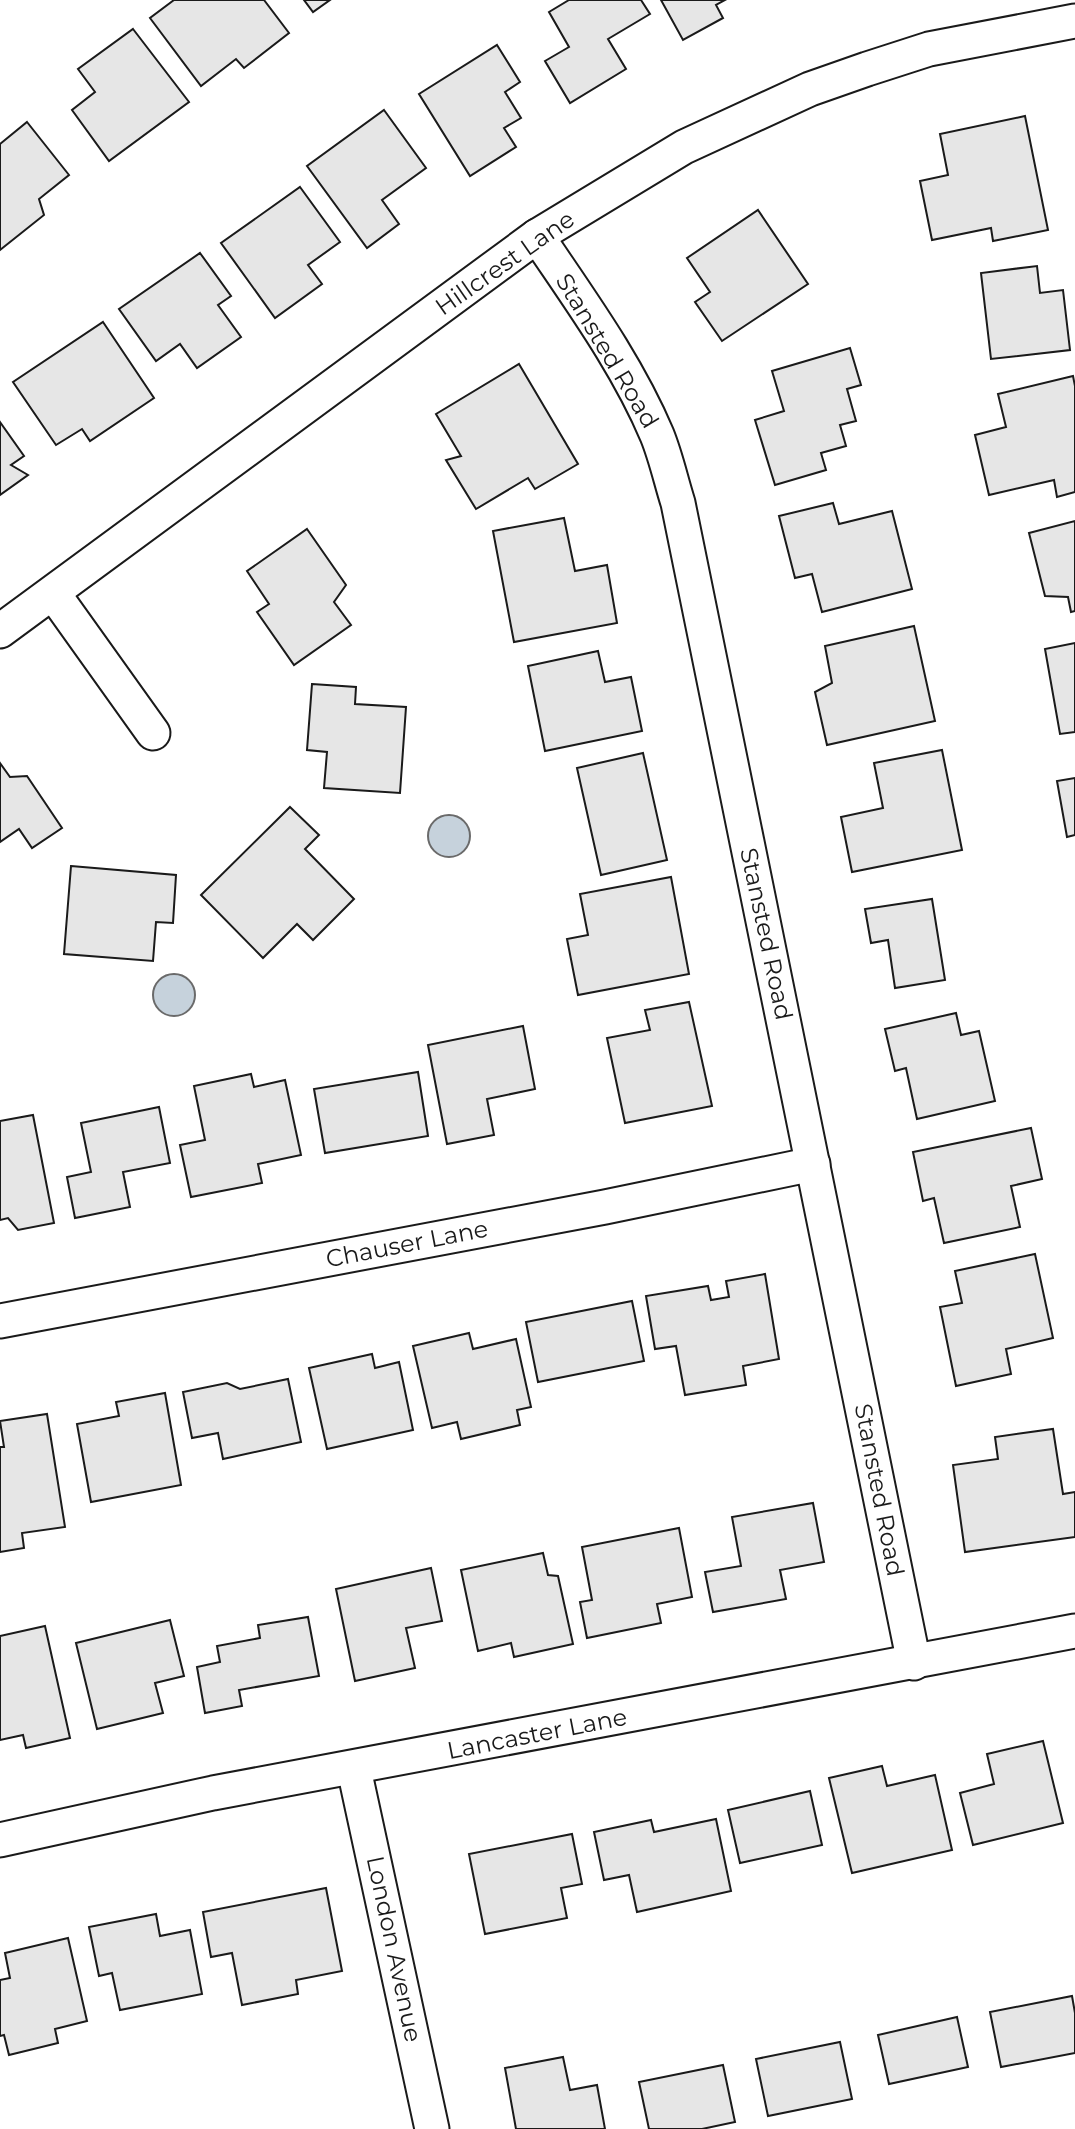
<svg xmlns="http://www.w3.org/2000/svg" width="1075" height="2129" font-family="Montserrat,sans-serif">
<rect width="100%" height="100%" fill="#fff"/>
<g fill="#c6d2dc" stroke="#6a6a6a" stroke-width="2">
<circle cx="449" cy="836" r="21"/>
<circle cx="174" cy="995" r="21"/>
</g>
<g fill="#e6e6e6" stroke="#1a1a1a" stroke-width="2">
<path d="M174,0H264L289,33L244,68L236,59L201,86L150,18Z"/>
<path d="M304,0H330L313,12Z"/>
<path d="M569,0H641L650,14L608,39L626,69L570,103L545,61L569,47L549,12Z"/>
<path d="M661,0H725L716,5L723,18L683,40Z"/>
<path d="M133,29L189,102L109,161L72,110L95,92L78,69Z"/>
<path d="M497,45L520,82L505,92L521,118L504,128L516,147L470,176L419,94Z"/>
<path d="M384,110L426,168L382,200L399,224L367,248L307,166Z"/>
<path d="M1025,116L1048,230L993,241L991,228L932,240L920,181L948,175L940,134Z"/>
<path d="M27,122L69,175L39,199L44,215L0,250V144Z"/>
<path d="M300,187L340,242L308,265L322,284L275,318L221,243Z"/>
<path d="M758,210L808,284L722,341L695,302L710,292L687,258Z"/>
<path d="M200,253L231,296L218,305L241,337L197,368L180,344L156,361L119,309Z"/>
<path d="M1037,266L1040,293L1063,290L1070,350L991,359L981,273Z"/>
<path d="M103,322L154,398L90,441L82,429L56,445L13,382Z"/>
<path d="M850,348L861,385L847,389L856,421L840,425L846,446L821,453L826,470L775,485L755,420L784,411L772,371Z"/>
<path d="M519,364L578,464L535,489L528,478L476,509L446,460L461,456L436,414Z"/>
<path d="M1073,376L1075,386V492L1057,497L1054,480L989,495L975,435L1006,427L998,394Z"/>
<path d="M0,422L24,456L11,465L28,475L0,495Z"/>
<path d="M833,503L839,524L892,511L912,589L822,612L812,574L795,578L779,516Z"/>
<path d="M564,518L575,571L607,565L617,623L514,642L493,531Z"/>
<path d="M1075,521V611L1071,612L1068,597L1045,596L1029,533Z"/>
<path d="M307,529L346,585L334,602L351,625L294,665L257,612L269,604L247,571Z"/>
<path d="M914,626L935,721L827,745L815,692L832,683L825,646Z"/>
<path d="M1075,643V732L1060,734L1045,649Z"/>
<path d="M598,651L605,682L631,677L642,731L545,751L528,666Z"/>
<path d="M312,684L356,687L355,704L406,707L400,793L324,788L327,752L307,750Z"/>
<path d="M942,750L962,850L852,872L841,817L883,808L874,763Z"/>
<path d="M643,753L667,860L601,875L577,768Z"/>
<path d="M0,763L10,777L27,776L62,828L32,848L19,829L0,842Z"/>
<path d="M1075,778V835L1067,837L1057,781Z"/>
<path d="M290,807L319,835L305,849L354,899L313,940L297,924L263,958L201,895Z"/>
<path d="M71,866L176,875L173,923L156,922L153,961L64,954Z"/>
<path d="M671,877L689,974L578,995L567,939L588,935L580,894Z"/>
<path d="M932,899L945,980L895,988L888,940L871,943L865,909Z"/>
<path d="M689,1002L712,1106L625,1123L607,1038L650,1030L645,1010Z"/>
<path d="M956,1013L961,1035L979,1031L995,1101L917,1119L906,1068L895,1071L885,1029Z"/>
<path d="M523,1026L535,1089L487,1099L494,1135L447,1144L428,1045Z"/>
<path d="M418,1072L428,1136L325,1153L314,1089Z"/>
<path d="M251,1074L254,1087L285,1080L301,1155L258,1164L262,1183L191,1197L180,1145L205,1140L194,1086Z"/>
<path d="M159,1107L170,1163L123,1172L130,1207L75,1218L67,1177L91,1172L81,1123Z"/>
<path d="M33,1115L54,1223L18,1230L8,1218L0,1220V1121Z"/>
<path d="M1031,1128L1042,1179L1011,1186L1020,1227L944,1243L934,1198L923,1201L913,1152Z"/>
<path d="M1035,1254L1053,1338L1006,1349L1011,1374L956,1386L940,1307L962,1303L955,1271Z"/>
<path d="M765,1274L779,1359L743,1366L746,1385L685,1395L676,1346L655,1349L646,1296L708,1286L711,1300L729,1297L726,1281Z"/>
<path d="M632,1301L644,1361L538,1382L526,1322Z"/>
<path d="M469,1333L473,1349L516,1339L531,1407L517,1410L520,1425L461,1439L457,1422L432,1428L413,1346Z"/>
<path d="M372,1354L375,1368L399,1362L413,1430L327,1449L309,1368Z"/>
<path d="M288,1379L301,1442L223,1459L218,1433L192,1438L183,1392L227,1383L240,1389Z"/>
<path d="M165,1393L181,1485L91,1502L77,1424L119,1416L116,1402Z"/>
<path d="M47,1414L65,1527L22,1533L24,1548L0,1552V1447H4L0,1421Z"/>
<path d="M1053,1429L1063,1494L1075,1492V1537L965,1552L953,1465L998,1459L995,1437Z"/>
<path d="M813,1503L824,1562L780,1570L786,1599L713,1612L705,1572L741,1566L732,1517Z"/>
<path d="M679,1528L692,1597L657,1604L661,1623L587,1638L580,1602L592,1600L582,1547Z"/>
<path d="M543,1553L548,1575L558,1576L573,1644L514,1657L511,1643L478,1651L461,1570Z"/>
<path d="M431,1568L442,1621L406,1628L415,1668L355,1681L336,1589Z"/>
<path d="M308,1617L319,1676L239,1690L242,1706L205,1713L197,1667L220,1662L217,1646L260,1638L258,1625Z"/>
<path d="M170,1620L184,1676L155,1683L163,1713L97,1729L76,1643Z"/>
<path d="M45,1626L70,1738L26,1748L23,1735L0,1740V1636Z"/>
<path d="M1043,1741L1063,1823L973,1845L960,1793L994,1784L987,1754Z"/>
<path d="M882,1766L887,1786L935,1775L952,1850L852,1873L829,1778Z"/>
<path d="M810,1791L822,1845L740,1863L728,1810Z"/>
<path d="M716,1819L731,1891L637,1912L629,1875L604,1880L594,1832L651,1820L654,1832Z"/>
<path d="M572,1834L582,1884L561,1888L567,1918L485,1934L469,1854Z"/>
<path d="M326,1888L342,1971L296,1980L298,1994L242,2005L232,1953L211,1957L203,1912Z"/>
<path d="M156,1914L160,1936L190,1930L202,1994L120,2010L112,1973L99,1976L89,1927Z"/>
<path d="M68,1938L87,2021L55,2029L58,2043L9,2055L4,2035L0,2036V1980L10,1978L5,1953Z"/>
<path d="M1072,1996L1075,2013V2053L1001,2067L990,2012Z"/>
<path d="M957,2017L968,2067L889,2084L878,2035Z"/>
<path d="M840,2042L852,2099L768,2116L756,2059Z"/>
<path d="M563,2057L570,2090L597,2085L605,2129H516L505,2068Z"/>
<path d="M723,2065L735,2122L702,2129H649L639,2082Z"/>
</g>
<g fill="none" stroke-linecap="round" stroke-linejoin="round">
<g stroke="#1a1a1a" stroke-width="37">
<g id="street">
<path d="M537,236C580,300 627,364 657,435C666,457 671,481 678,503L914,1663"/>
<path d="M53,593L153,733"/>
<path d="M0,631L537,236L684,147L810,89L867,69L929,49L1075,21"/>
<path d="M0,1321L605,1207L813,1164"/>
<path d="M354,1769L432,2129"/>
<path d="M0,1840L213,1793L1075,1631"/>
</g>
</g>
<use href="#street" stroke="#fff" stroke-width="33"/>
</g>
<g text-anchor="middle" stroke-width="5" stroke-linejoin="round" paint-order="stroke">
<g font-size="24" fill="#1a1a1a" stroke="#fff">
<text transform="translate(505 263) rotate(-35)" y="8">Hillcrest Lane</text>
<text transform="translate(607 351) rotate(59)" y="8">Stansted Road</text>
<text transform="translate(766 934) rotate(78)" y="8">Stansted Road</text>
<text transform="translate(407 1244) rotate(-11)" y="8">Chauser Lane</text>
<text transform="translate(879 1490) rotate(79)" y="8">Stansted Road</text>
<text transform="translate(537 1734) rotate(-11)" y="8">Lancaster Lane</text>
<text transform="translate(394 1949) rotate(78)" y="8">London Avenue</text>
</g>
</g>
</svg>
